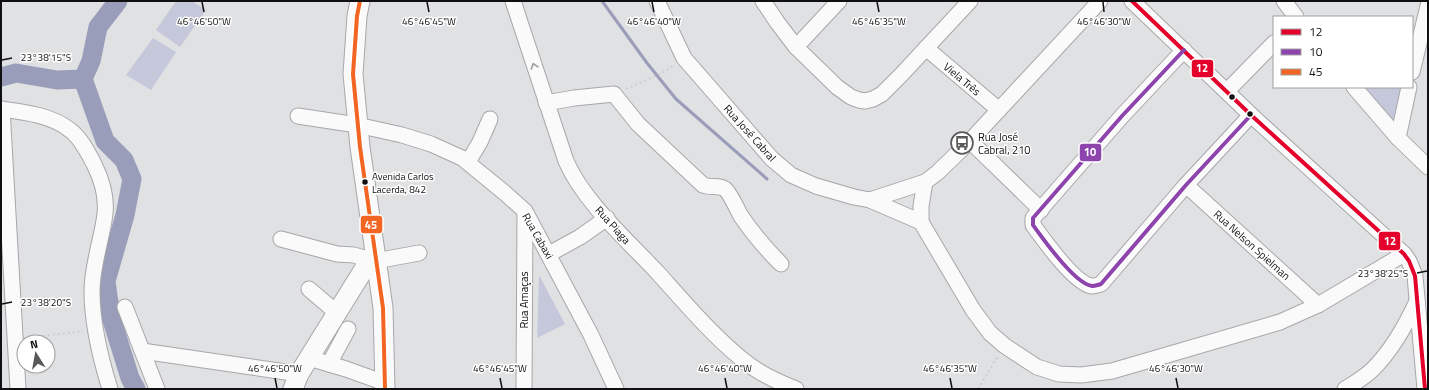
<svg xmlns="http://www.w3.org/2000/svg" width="1429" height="390" font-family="'Titillium Web',sans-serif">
<rect width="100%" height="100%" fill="#e0e1e3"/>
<g fill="#c5c8da">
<path d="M176,1H192L206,10L180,47L156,30Z"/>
<path d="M153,38L176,52L151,90L126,75Z"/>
<path d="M1360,87H1403L1392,124Z"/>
<path d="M539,275L565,324L537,338Z"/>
</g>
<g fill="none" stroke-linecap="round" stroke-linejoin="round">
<path stroke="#999dba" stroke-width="3" d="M602,1L647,63L676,99L767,179"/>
<g stroke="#999dba" stroke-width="19">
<path d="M1,77L16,73L57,80L83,79L91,61L98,27L118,1"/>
<path d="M83,79L105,141L124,160L132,179L125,215L106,281L111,317L130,378L136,389"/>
</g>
<g stroke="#a7a7a9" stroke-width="17">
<g id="minor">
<path d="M513,1L566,161C583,201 628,241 658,273C685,303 712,335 743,360C758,373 778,382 796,389"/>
<path d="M657,1L684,58L772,159L791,175L816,186L854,197L870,200L925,182L937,173L970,141L1100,1"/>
<path d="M763,1L777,22L796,47L837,87L851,97L859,100L865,101L873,99L882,94L901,75L970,1"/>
<path d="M1132,1L1251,115L1404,254L1409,261L1415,276L1425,389"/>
<path d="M1284,1L1296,17"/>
<path d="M796,47L839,1"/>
<path d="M926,48L999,110"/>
<path d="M1184,50L1122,116L1033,218V225C1043,239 1075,284 1092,286C1095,286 1098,285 1101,284L1186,185L1251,115"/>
<path d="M1412,72L1428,6"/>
<path d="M1354,87L1398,138L1428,167"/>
<path d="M1227,91L1274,43"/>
<path d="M546,103L574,98L614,94L638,124L703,185C710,188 719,185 725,189C730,193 737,209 741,216C753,234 766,249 781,264"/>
<path d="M1,109C24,112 51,115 70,130C81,138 88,153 94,164C102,180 107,196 105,214C102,239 92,265 92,291C92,325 100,357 110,389"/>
<path d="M2,109L18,389"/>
<path d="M298,116L357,125L402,135L431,144L462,158L506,194L525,211L591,335L616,389"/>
<path d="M1398,138L1409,87"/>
<path d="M970,141L1041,210"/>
<path d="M468,162L480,142L490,119"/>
<path d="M925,182L921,206V222L973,310L990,333L1005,346L1037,367L1059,374L1081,375L1112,371L1280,322L1318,305L1404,254"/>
<path d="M1186,185L1318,305"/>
<path d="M870,200L921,222"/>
<path d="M281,239L337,254L354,255L370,260"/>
<path d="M549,254L580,237L607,218"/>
<path d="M375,261L419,253"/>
<path d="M309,289L337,313"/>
<path d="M125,307L157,389"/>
<path d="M142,351L299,374"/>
<path d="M309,358L346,369L385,383"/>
<path d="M329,364L348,329"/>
<path d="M524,389L525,212"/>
<path d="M1345,389C1355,383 1365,377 1373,369C1392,350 1406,325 1417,301"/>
</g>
</g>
<g stroke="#a7a7a9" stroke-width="21">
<g id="major">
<path d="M360,1L357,16L353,74L360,147L383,308L385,389"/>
<path d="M293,389L299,374L374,253"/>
</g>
</g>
<g stroke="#cdcdce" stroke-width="2" stroke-dasharray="2 3" stroke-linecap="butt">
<path d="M626,89L664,72L674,65"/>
<path d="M28,338L83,331"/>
<path d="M978,389L998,356"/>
</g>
<use href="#minor" stroke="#fafafb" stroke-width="15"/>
<use href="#major" stroke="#fafafb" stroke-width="19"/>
<g stroke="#fff" stroke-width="7">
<path id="bus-1" d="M1132,1L1251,115L1404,254L1409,261L1415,276L1425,389"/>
</g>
<g stroke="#fff" stroke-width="7">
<path id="bus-2" d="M1184,50L1122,116L1033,218V225C1043,239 1075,284 1092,286C1095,286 1098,285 1101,284L1186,185L1251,115"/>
</g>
<g stroke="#fff" stroke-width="7">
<path id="bus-3" d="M360,1L357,16L353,74L360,147L383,308L385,389"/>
</g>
<use href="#bus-1" stroke="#e4002b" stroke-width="4"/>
<use href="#bus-2" stroke="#8e44ad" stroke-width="4"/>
<use href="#bus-3" stroke="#f26522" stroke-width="4"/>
</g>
<defs><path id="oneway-chevron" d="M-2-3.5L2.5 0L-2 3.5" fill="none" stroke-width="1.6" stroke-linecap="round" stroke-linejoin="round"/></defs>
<use stroke="#9c9c9e" href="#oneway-chevron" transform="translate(534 66) rotate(-108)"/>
<path fill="none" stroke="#101012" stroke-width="1.5" d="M202,2L204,12M427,2L429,12M652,2L654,12M877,2L879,12M1103,2L1104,12M2,60L12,58M1417,273L1427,271M2,304L12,302M275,378L277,388M500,378L502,388M725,378L727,388M950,378L952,388M1176,378L1178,388"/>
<defs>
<g id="bus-ring" transform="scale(1.15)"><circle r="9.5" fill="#fff" stroke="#59595b" stroke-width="1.5"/><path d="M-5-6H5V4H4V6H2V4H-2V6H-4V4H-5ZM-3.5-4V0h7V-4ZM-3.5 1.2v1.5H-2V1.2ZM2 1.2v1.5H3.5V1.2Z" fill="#59595b"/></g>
</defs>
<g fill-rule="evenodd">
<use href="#bus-ring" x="962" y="143"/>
</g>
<g fill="#101012" stroke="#fff" stroke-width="1.5">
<circle cx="1232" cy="97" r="3.5"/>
<circle cx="1250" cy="114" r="3.5"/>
<circle cx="365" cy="182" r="3.5"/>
</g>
<g text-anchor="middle" stroke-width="3" stroke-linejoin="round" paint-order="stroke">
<g font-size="10" fill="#101012" stroke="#fff" text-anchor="start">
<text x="372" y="180">Avenida Carlos<tspan x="372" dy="13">Lacerda, 842</tspan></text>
</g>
<g font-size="11" fill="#101012" stroke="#fff">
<text transform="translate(962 79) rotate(40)" y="4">Viela Três</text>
<text transform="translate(750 133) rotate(48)" y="4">Rua José Cabral</text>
<text transform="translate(613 225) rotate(48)" y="4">Rua Piaga</text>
<text transform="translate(538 236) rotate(60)" y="4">Rua Cabaxi</text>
<text transform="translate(1252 245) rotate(42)" y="4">Rua Nelson Spielman</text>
<text transform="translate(524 300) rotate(-90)" y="4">Rua Amaças</text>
</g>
<g font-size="11" fill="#101012" stroke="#fff" text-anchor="start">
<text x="978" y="141">Rua José<tspan x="978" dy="13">Cabral, 210</tspan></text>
</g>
</g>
<g font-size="10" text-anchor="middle" fill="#101012" stroke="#fff" stroke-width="3" stroke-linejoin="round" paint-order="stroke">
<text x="204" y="25">46°46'50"W</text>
<text x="429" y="25">46°46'45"W</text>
<text x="654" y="25">46°46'40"W</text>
<text x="879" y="25">46°46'35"W</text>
<text x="1104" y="25">46°46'30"W</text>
<text x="46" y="61">23°38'15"S</text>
<text x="1383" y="277">23°38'25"S</text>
<text x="46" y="306">23°38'20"S</text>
<text x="275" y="372">46°46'50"W</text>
<text x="500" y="372">46°46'45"W</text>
<text x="725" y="372">46°46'40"W</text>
<text x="950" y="372">46°46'35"W</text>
<text x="1176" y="372">46°46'30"W</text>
</g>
<g stroke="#fff" stroke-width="1.5">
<rect x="1191" y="59" width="23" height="19" rx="4" fill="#e4002b"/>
<rect x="1079" y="143" width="23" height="19" rx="4" fill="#8e44ad"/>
<rect x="360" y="215" width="23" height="19" rx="4" fill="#f26522"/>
<rect x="1378" y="231" width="23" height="20" rx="4" fill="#e4002b"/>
</g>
<g font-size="11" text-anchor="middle" font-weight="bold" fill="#fff">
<text x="1202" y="72">12</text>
<text x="1090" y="156">10</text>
<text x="371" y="229">45</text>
<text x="1390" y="245">12</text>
</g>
<rect width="1429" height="390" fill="none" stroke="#101012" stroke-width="4"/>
<rect x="1273" y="16" width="140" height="72" fill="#ffffff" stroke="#9f9fa0"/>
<rect x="1281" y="29" width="20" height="6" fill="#e4002b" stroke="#9f9fa0"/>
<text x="1309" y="36" font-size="12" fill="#101012">12</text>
<rect x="1281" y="49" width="20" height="6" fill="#8e44ad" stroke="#9f9fa0"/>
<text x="1309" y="56" font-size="12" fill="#101012">10</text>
<rect x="1281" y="69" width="20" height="6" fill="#f26522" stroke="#9f9fa0"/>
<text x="1309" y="76" font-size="12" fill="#101012">45</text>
<g transform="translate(36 354) rotate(349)"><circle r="19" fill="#ffffff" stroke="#9f9fa0"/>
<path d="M0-3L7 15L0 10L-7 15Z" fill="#59595b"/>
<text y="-6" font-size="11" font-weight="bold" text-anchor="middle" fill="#101012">N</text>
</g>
</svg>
